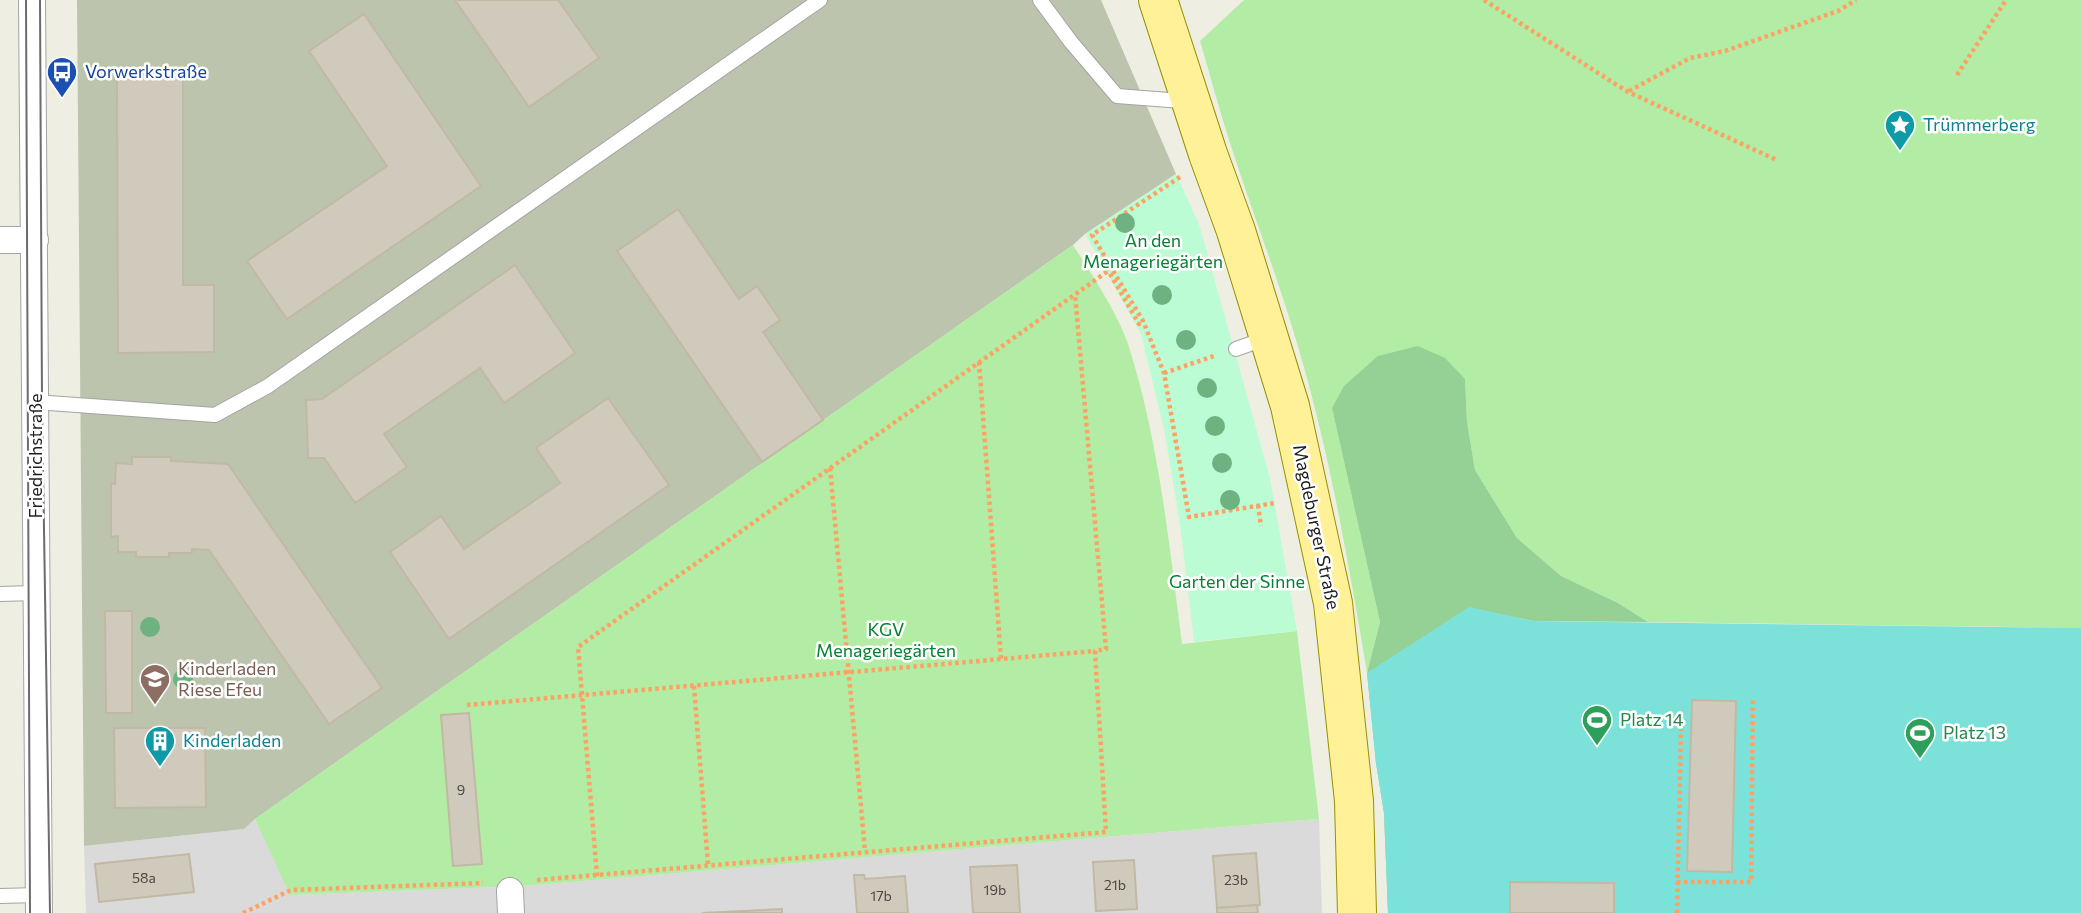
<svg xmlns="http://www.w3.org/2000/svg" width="2081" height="913" font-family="Commissioner,sans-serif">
<rect width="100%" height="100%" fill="#efeee2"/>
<path fill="#dbdada" d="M255,819L291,895L523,886L1319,819L1322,913H86L84,846L244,829Z"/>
<path fill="#bdc4ad" d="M77,0H1101L1176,174L1085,234L1073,245L255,819L244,829L84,846Z"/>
<g fill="#b3eca5">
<path d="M1244,0H2081V628L1648,622L1618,603L1561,576L1517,538L1475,470L1467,422L1465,379L1332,408L1380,622L1367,673C1349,565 1330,455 1299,350C1279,280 1252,212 1230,143C1219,109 1210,75 1200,41Z"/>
<path d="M1073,245C1091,273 1118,314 1128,344C1159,440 1169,544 1182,644L1297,631L1319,819L523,886L290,895L255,819Z"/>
</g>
<path fill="#95d095" d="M1418,346L1445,358L1465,379L1467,422L1475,470L1517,538L1561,576L1618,603L1648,622L1533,621L1469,608L1388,913L1384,813L1376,763L1367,673L1380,622L1332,408L1344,386L1378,356Z"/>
<path fill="#bcfcd4" d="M1176,174L1199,224L1270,478L1297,631L1194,642L1180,524L1164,429L1141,334L1085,234Z"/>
<path fill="#7ce2d9" d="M1469,607L1533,621L2081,628V913H1388L1384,813L1376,763L1367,673Z"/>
<g fill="#cfcabb" stroke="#c1b9a4" stroke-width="2">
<path d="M455,0H558L599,58L529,107Z"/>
<path d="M364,14L481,186L287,319L247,261L387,166L309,51Z"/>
<path d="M117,74H183V285H214V352L118,353Z"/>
<path d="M678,209L739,299L757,286L780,320L763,332L823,420L762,462L617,251Z"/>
<path d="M515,265L575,353L504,403L480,368L384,434L407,467L355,503L324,458H308L306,400L322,399Z"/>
<path d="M608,398L669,485L449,639L390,552L441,516L464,549L560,483L536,448Z"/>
<path d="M132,457H171V461L228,464L382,688L329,724L209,550L192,549V553H169V557H136V552H118V536L111,537V483L115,484L116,463L132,464Z"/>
<path d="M105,611H132V713H106Z"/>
<path d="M1692,700L1736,701L1732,872L1687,871Z"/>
<path d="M469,713L482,864L453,866L441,715Z"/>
<path d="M114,728H205L206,807L115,808Z"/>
<path d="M1256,853L1260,905L1217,908L1213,856Z"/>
<path d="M189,854L194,892L99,902L95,864Z"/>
<path d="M1134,860L1137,909L1096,911L1093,862Z"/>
<path d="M1017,865L1020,913H973L970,867Z"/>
<path d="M854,875H864L865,879L905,876L908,913H857Z"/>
<path d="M1510,882L1614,883V913H1510Z"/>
<path d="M1257,905L1258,913H1217V908Z"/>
<path d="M782,909V913H702Z"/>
</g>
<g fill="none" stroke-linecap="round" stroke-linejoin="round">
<g stroke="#a4a4a4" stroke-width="16">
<g id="lane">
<path d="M1040,0L1071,42L1117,96L1182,101"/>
<path d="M1236,349L1267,338"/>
<path d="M35,402L215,415L268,386L820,0"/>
<path d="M0,594L36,593"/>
<path d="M0,896L39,895"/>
</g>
</g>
<g stroke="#a4a4a4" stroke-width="28">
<g id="street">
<path d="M32,0L39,913"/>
<path d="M0,240H35"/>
<path d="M510,891L511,913"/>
</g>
</g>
<g stroke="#969100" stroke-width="40">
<path id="primary" d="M1158,0L1208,154L1236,231L1290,406L1333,603L1354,801L1357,913"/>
</g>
<g stroke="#ffa163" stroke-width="4.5" stroke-dasharray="3.5 3.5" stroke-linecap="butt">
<path d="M1484,0L1628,92L1777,160"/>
<path d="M1957,75L2006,0"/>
<path d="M1629,91L1690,58L1725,51L1838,11L1856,0"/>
<path d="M1180,177L1092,235L1143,321L1164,373L1189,517L1275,503"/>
<path d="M1106,257L1102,260L1139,324L1143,321"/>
<path d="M979,362L1001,659"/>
<path d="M1164,373L1217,355"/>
<path d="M830,468L865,851"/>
<path d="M1258,505L1261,526"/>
<path d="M694,686L708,864"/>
<path d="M467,705L1095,651"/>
<path d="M597,876L578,647L1108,271"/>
<path d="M537,880L1106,832L1095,651L1106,649L1075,294"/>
<path d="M1677,882H1751L1753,699"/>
<path d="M243,913L291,890L483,883"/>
<path d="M1677,913L1681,729"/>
</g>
<use href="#lane" stroke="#fff" stroke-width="14"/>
<use href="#street" stroke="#fff" stroke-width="26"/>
<use href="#primary" stroke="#fff197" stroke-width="38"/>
<g stroke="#6b6b6b" stroke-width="2">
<path d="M26,0L30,913"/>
<path d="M40,0L42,401L50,913"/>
</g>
</g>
<g fill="#6fb282">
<circle cx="1125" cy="223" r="10"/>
<circle cx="1162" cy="295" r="10"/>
<circle cx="1186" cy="340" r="10"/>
<circle cx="1207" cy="388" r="10"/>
<circle cx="1215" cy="426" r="10"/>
<circle cx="1222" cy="463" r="10"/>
<circle cx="1230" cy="500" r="10"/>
<circle cx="150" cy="627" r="10"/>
<circle cx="183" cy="679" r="10"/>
</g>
<defs>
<g id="bus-pin" transform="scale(1.575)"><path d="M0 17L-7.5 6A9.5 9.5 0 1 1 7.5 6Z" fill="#1a4fb4" stroke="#fff"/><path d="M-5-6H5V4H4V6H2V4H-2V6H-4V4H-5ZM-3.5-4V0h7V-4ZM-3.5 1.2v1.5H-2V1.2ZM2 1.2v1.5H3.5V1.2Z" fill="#fff"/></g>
<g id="sight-pin" transform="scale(1.575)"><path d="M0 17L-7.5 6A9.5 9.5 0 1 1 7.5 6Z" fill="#0f9aa8" stroke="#fff"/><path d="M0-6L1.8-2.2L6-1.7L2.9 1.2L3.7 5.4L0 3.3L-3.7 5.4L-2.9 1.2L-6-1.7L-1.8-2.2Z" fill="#fff"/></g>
<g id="school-pin" transform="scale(1.575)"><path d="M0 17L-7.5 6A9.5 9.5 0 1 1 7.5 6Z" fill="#8d6e63" stroke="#fff"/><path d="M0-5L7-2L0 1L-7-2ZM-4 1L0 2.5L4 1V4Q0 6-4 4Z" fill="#fff"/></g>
<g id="stadium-pin" transform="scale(1.575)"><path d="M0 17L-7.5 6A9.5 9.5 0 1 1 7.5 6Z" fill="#2e9e5b" stroke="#fff"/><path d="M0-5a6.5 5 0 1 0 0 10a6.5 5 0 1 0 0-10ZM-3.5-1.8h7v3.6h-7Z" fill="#fff"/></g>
<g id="building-pin" transform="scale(1.575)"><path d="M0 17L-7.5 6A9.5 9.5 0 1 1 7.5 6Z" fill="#0f9aa8" stroke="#fff"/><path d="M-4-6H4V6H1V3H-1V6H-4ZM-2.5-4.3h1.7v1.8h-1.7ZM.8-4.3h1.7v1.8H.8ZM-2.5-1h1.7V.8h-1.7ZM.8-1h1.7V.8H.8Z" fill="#fff"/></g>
</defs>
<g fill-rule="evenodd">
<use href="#bus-pin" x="62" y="72"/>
<use href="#sight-pin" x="1900" y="125"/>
<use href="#school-pin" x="155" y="679"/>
<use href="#stadium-pin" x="1597" y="720"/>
<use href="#stadium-pin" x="1920" y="733"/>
<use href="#building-pin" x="160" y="741"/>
</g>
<g text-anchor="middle" stroke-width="5" stroke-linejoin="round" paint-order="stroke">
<g font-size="14" fill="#4a4844">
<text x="461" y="795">9</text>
<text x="144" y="883">58a</text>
<text x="1236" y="885">23b</text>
<text x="1115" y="890">21b</text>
<text x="995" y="895">19b</text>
<text x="881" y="901">17b</text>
</g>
<g font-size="18" fill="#164399" stroke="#fff" text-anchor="start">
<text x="85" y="78">Vorwerkstraße</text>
</g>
<g font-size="18" fill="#0d838f" stroke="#fff" text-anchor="start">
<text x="1923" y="131">Trümmerberg</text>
<text x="183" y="747">Kinderladen</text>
</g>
<g font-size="18" fill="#068034" stroke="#fff">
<text x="1153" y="247">An den<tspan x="1153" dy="21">Menageriegärten</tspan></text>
<text x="1237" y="588">Garten der Sinne</text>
<text x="886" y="636">KGV<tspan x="886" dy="21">Menageriegärten</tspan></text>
</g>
<g font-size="18" fill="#1d1d1d" stroke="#fff">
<text transform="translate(36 456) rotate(-90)" y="6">Friedrichstraße</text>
<text transform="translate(1316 527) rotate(78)" y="6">Magdeburger Straße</text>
</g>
<g font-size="18" fill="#785e54" stroke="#fff" text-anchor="start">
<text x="178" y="675">Kinderladen<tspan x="178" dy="21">Riese Efeu</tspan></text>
</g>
<g font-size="18" fill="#27864d" stroke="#fff" text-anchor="start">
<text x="1620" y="726">Platz 14</text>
<text x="1943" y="739">Platz 13</text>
</g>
</g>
</svg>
